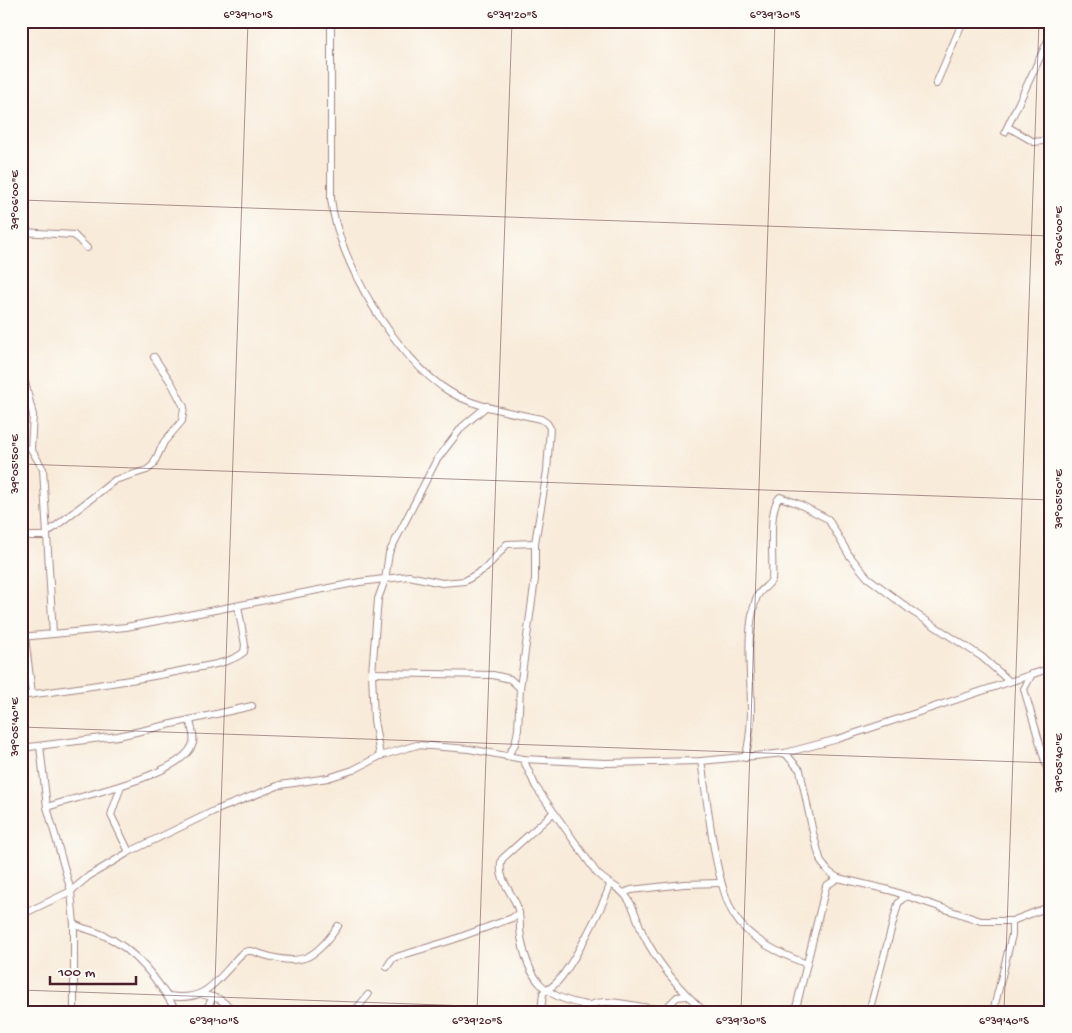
<svg xmlns="http://www.w3.org/2000/svg" width="1072" height="1033" font-family="'Gochi Hand',sans-serif">
<rect width="100%" height="100%" fill="#fdfcf7"/>
<filter id="ink" filterUnits="userSpaceOnUse"><feTurbulence type="fractalNoise" baseFrequency=".02" numOctaves="2"/><feDisplacementMap in="SourceGraphic" scale="10" xChannelSelector="R" yChannelSelector="G"/><feConvolveMatrix kernelMatrix="1 2 1 2 8 2 1 2 1" color-interpolation-filters="sRGB"/></filter>
<filter id="wash" filterUnits="userSpaceOnUse"><feTurbulence type="fractalNoise" baseFrequency=".0096" numOctaves="4" result="noise"/><feDisplacementMap in="SourceGraphic" scale="20" xChannelSelector="R" yChannelSelector="G"/><feGaussianBlur stdDeviation="1.12" result="paint"/><feColorMatrix in="noise" values="0 0 0 0 0 0 0 0 0 0 0 0 0 0 0 0 0 1.4 0 .05"/><feComposite in="paint" operator="in"/></filter>
<g filter="url(#wash)">
<rect width="100%" height="100%" fill="#f8ebd9"/>
</g>
<g filter="url(#ink)">
<g fill="none" stroke-linecap="round" stroke-linejoin="round">
<g stroke="#a18582" stroke-width="8">
<g id="street">
<path d="M331,21V199C338,261 396,359 450,392C477,408 512,412 541,419L547,423L550,428L547,471L535,543V579L520,688L518,730L515,744L507,757"/>
<path d="M936,84L963,21"/>
<path d="M1008,127L1034,142L1051,140"/>
<path d="M1005,132L1051,34"/>
<path d="M21,232L74,235L87,248"/>
<path d="M21,366L33,415L31,449L43,469L53,634"/>
<path d="M47,533L115,480L147,470L153,465L164,442L182,421L184,407L172,384L154,357"/>
<path d="M21,536H47"/>
<path d="M21,637L126,627L360,582L409,576L442,583L465,581L486,568L507,544L535,543"/>
<path d="M25,637L32,694"/>
<path d="M372,673L493,675L510,679L520,688"/>
<path d="M1032,674L1024,689L1051,782"/>
<path d="M21,696C78,688 134,681 190,669C207,666 231,663 244,652L245,645L238,606"/>
<path d="M40,746L47,807L71,891L74,924V1012"/>
<path d="M21,748L118,736L252,706"/>
<path d="M785,753L800,770L813,833L821,862L829,872L838,878L889,890L981,921H1012L1051,906"/>
<path d="M380,756L374,720L372,673L378,599L385,580L389,553L436,461L462,427L487,406"/>
<path d="M745,758C760,707 740,649 756,599C760,588 768,588 772,579C774,562 767,508 780,497L799,504L828,519L849,555L867,577L913,612L982,657L1009,681"/>
<path d="M523,759L536,787L596,872C605,883 621,887 628,899C635,909 638,923 643,934C658,964 680,990 705,1012"/>
<path d="M701,761C708,802 714,881 734,915C749,940 781,954 807,964"/>
<path d="M121,786L111,815L129,852"/>
<path d="M47,807C77,796 184,776 193,743C195,736 191,727 190,721"/>
<path d="M553,813L502,859C496,877 511,891 517,906C521,915 519,927 521,937C528,979 544,998 587,1005"/>
<path d="M624,893L631,890L684,884L721,883"/>
<path d="M21,915L71,891L89,876L129,852L214,811L280,785L328,778L353,770L380,756L417,745L469,749L523,759L605,763L701,761L785,753L838,739L1051,668"/>
<path d="M74,924C83,929 93,930 103,935C136,949 159,982 177,1012"/>
<path d="M21,939V979"/>
<path d="M387,967L393,958L452,940L512,918L519,913"/>
<path d="M201,994L219,999L237,1012"/>
<path d="M169,996C200,1001 210,989 230,967C234,962 238,956 243,953C249,949 255,952 261,954C300,967 315,960 338,926"/>
<path d="M205,1012L213,997"/>
<path d="M354,1012L368,995"/>
<path d="M541,1012L543,993C548,989 554,986 558,981C574,963 602,908 610,885"/>
<path d="M580,1012C600,990 640,1011 665,1009L677,997L687,996"/>
<path d="M795,1012L826,886L838,878"/>
<path d="M869,1012L898,904L902,899L908,896"/>
<path d="M993,1012L1012,935V921"/>
</g>
</g>
<use href="#street" stroke="#fff" stroke-width="6"/>
</g>
</g>
<path fill="none" stroke="#4a1f2b" stroke-width="1" stroke-opacity="0.45" d="M21,200L1051,236M21,464L1051,500M21,727L1051,763M21,990L637,1012M214,1012L248,21M477,1012L512,21M741,1012L775,21M1004,1012L1039,21"/>
<rect width="1072" height="1033" fill="none" stroke="#fdfcf7" stroke-width="55"/>
<path d="M50 976v8h86v-8" fill="none" stroke="#4a1f2b" stroke-width="2.5"/>
<text x="58" y="976" font-size="15" fill="#4a1f2b" stroke="#fdfcf7" stroke-width="4" paint-order="stroke">100 m</text>
<rect x="28" y="28" width="1016" height="978" fill="none" stroke="#4a1f2b" stroke-width="2"/>
<g font-size="12" text-anchor="middle" fill="#4a1f2b">
<text x="248" y="18">6°39'10"S</text>
<text x="512" y="18">6°39'20"S</text>
<text x="775" y="18">6°39'30"S</text>
<text transform="translate(14 200) rotate(-90)" y="4">39°06'00"E</text>
<text transform="translate(1058 236) rotate(-90)" y="4">39°06'00"E</text>
<text transform="translate(14 464) rotate(-90)" y="4">39°05'50"E</text>
<text transform="translate(1058 499) rotate(-90)" y="4">39°05'50"E</text>
<text transform="translate(14 727) rotate(-90)" y="4">39°05'40"E</text>
<text transform="translate(1058 763) rotate(-90)" y="4">39°05'40"E</text>
<text x="214" y="1024">6°39'10"S</text>
<text x="477" y="1024">6°39'20"S</text>
<text x="741" y="1024">6°39'30"S</text>
<text x="1004" y="1024">6°39'40"S</text>
</g>
</svg>
